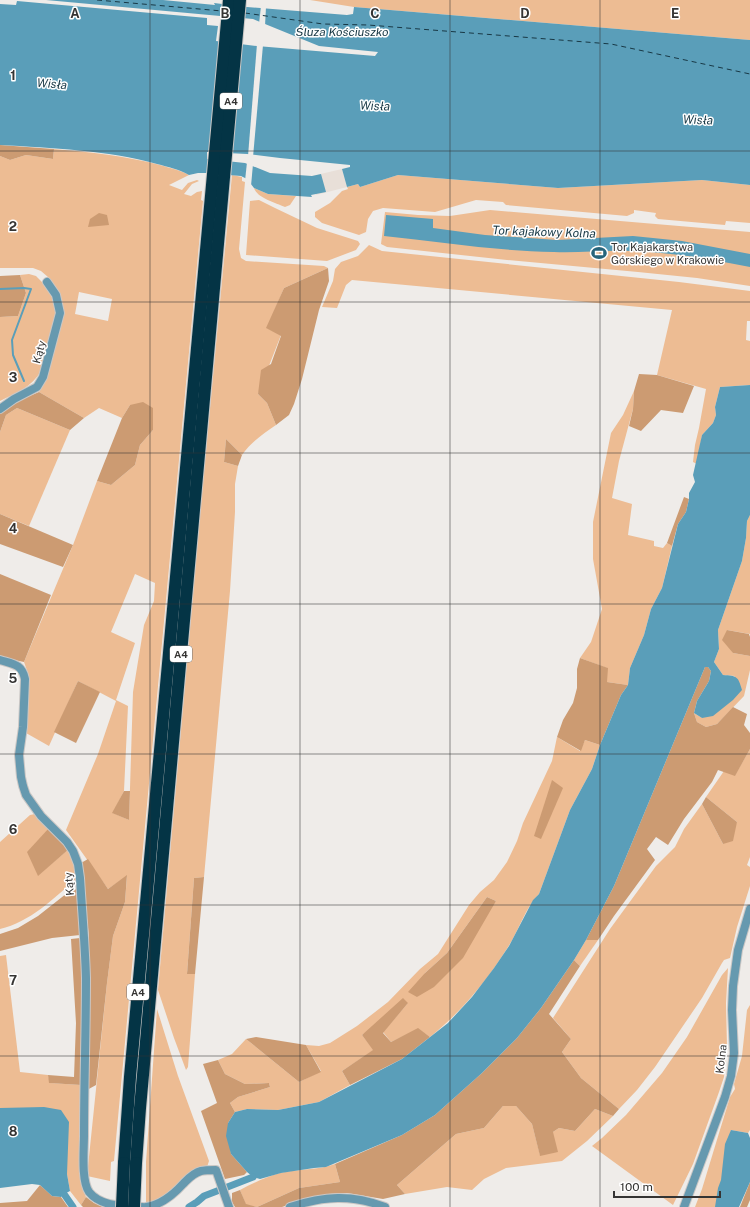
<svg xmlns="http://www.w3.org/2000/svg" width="750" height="1207" font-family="'Public Sans',sans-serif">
<rect width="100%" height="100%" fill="#efece9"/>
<path fill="#e8dfd8" d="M342,169L347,187L316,195L312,176Z"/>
<g fill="#edbc93" fill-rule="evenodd">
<path d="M310,0H750V40L354,7Z"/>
<path d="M54,149C90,152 126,156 160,165C170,168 180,170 189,175L169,185L182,190L188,183L197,180L199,181L192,184L184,194L191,196L197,192L202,191L201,200L203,201L114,1161L111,1162L110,1181L87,1176L107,983L113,936L125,902L127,876L108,889L66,830L98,754L116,701L78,681L49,746L26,733L29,676L24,662L73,545L97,481L111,485L135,465L140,445L153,430L130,405L122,418L99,408L84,418L39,392L47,377L63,311L59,295L48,277L41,271L33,268H0V156L10,160L26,155L53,159ZM79,292L112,299L108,321L75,314ZM135,574L155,583L154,601L144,625L133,692L129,820L113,813L124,791L128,706L116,700L135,643L111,632Z"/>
<path d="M232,175L242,177V181L245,182L239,249L241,258L246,261L324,266L328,268L284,288L267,328L281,335L258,394L267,403L276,425C263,434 251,442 242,455L226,439L224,462L238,466L235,484V512L230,591L204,877L194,878L187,974H195L188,1067L186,1070L174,1038L158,990L200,514Z"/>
<path d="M398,175L558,188L702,180L750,185V223L726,221L725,225L658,219L655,216L656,213L634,210V213L627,216L506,205L503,202L476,200L435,212L383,208L373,211L368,219L366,232L359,235L322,223L315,217V212L330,203L342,191L348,189L347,187L358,184L360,187Z"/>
<path d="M254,188L268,194L296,196L290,205L285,207C276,203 257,198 254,188Z"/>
<path d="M259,200L275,208L317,228L358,241L360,244L356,250L327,261L246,255L250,201Z"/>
<path d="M490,210L750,232V286L697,278L638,272L507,260L387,247L381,244L385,212L418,215L450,216Z"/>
<path d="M369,245L382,251L679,282L750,291V321H747L746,340L750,341V385L720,387L715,407L716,415L713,423L702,435L697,464L693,462L695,445L699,428L706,389L657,375L672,310L352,280L346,285L337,308L322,307L333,281L335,269L341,262L358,256Z"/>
<path d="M29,274L36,276L43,283L54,297L56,314L41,371C32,387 16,393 0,401V317L18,316L26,293L20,275Z"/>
<path d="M634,391L633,409L619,461L612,498L632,504L628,535L654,541V546L663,548L667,543L672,546L662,588L651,609L644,635L630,668L628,685L607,682V668L580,658L591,642L602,609L593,559V522L611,433L623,415Z"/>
<path d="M17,408L70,430L29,526L0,514V432L6,415Z"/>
<path d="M750,515V634L727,630L733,653L750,656V670L744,696L717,724L706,727L697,722L694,713L702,718L735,676L723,675L714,662L719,649L718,630L742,561L746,538L747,521Z"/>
<path d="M557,737L580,751L585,740L600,745L592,769L570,810L539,894C525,908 519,930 508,947C487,981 461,1012 430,1037L418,1029L391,1042L383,1032L408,1003L362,1035L374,1050L342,1071L350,1085L319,1102L278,1110L247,1109L235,1112L230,1103L238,1097L270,1087L269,1083L245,1084L225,1074L218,1060L232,1054L246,1039L299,1082L321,1071L306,1045L319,1046L330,1043L357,1026L388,1002L420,969L438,954L469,905L480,892L494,880L507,862L517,841L523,823L552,761ZM487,897L496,901L417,997L425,973L447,953Z"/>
<path d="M750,749V857L747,865L750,867V886L737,927L730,958L724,960L722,963L702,998L655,1067L637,1090L619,1109L581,1078L562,1052L571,1039L553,1018L610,929L656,866L675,847L684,829L702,804L723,844L737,822L706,797L724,771L735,775Z"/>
<path d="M35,814L49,828L38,875L69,849L74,863L76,879C53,899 30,922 0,929V842L30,815Z"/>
<path d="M586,940H598L580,966L574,960Z"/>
<path d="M6,955L20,1072L48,1075L50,1083L81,1085V1184L86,1197L81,1205L70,1191L67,1174L9,1108H0V956Z"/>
<path d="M728,968L726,1003L727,1047L724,1077L719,1092L693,1164L673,1205L592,1146L602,1138L626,1115L662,1073L687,1037L722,975Z"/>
<path d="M750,1005V1130L748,1133L731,1130L722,1207H695L702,1189L730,1097L735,1089L734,1084L742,1056L747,1010Z"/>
<path d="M157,1009L178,1076L209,1161L207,1167L194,1171L182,1179L168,1193L159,1199L146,1203V1162Z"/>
<path d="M503,1106H516L532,1124L540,1155L553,1132L559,1128L575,1131L595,1109L613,1116L587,1141L562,1161L506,1168L484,1179L472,1190L447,1187L405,1194L397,1185L456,1134L484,1128Z"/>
<path d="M335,1164L340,1182L299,1188L257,1207L246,1205L240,1190C253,1183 266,1177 280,1173C297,1169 319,1170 335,1164Z"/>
</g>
<g fill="#cc9b72">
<path d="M0,145L54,149L53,159L26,155L10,160L0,156Z"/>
<path d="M99,213L107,215L109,225L88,227L90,219Z"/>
<path d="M328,268L329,281L319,310L302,379L294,404L289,415L276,425L267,403L258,394L261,370L271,364L281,336L266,328L284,288Z"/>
<path d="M20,275L26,293L18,316L0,317V276Z"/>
<path d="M639,374L657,375L694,386L683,413L661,410L641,431L629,426L633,409L634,391Z"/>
<path d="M39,392L84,418L70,430L17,408L6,415L0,432V412L15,402Z"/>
<path d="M143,402L153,408V430L140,445L135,465L111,485L97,481L122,418L130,405Z"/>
<path d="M226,439L242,455L238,466L224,462Z"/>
<path d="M684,497L689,499L686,512L678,524L672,546L667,543Z"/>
<path d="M0,514L73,545L63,567L0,544Z"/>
<path d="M0,574L51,595L24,662L0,657Z"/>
<path d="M727,630L749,634L750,637V656L733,653L722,640Z"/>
<path d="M580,658L608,668L607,682L628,685L621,695L600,745L585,740L581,751L557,737L563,720L573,703L577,688V669Z"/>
<path d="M705,667H708L711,671L709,681L697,701L694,713L697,722L706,727L717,724L733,707L747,714L744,725L750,733V749L735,776L718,770L712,782L684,819L668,845L656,837L647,849L655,860L614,916L598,940H586L614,886Z"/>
<path d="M78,681L100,692L76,743L54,732Z"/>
<path d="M552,780L563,788L541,839L534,836Z"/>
<path d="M124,791H130L129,820L112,813Z"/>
<path d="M706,797L737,822L733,841L723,844L702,804Z"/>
<path d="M49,828L69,849L38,876L27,852Z"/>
<path d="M88,859L108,889L127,875L125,902L113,936L107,983L96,1085L87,1090L89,992V937L81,863Z"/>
<path d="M204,877L195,974H187L194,878Z"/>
<path d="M75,889L78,892L80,935L52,938L0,951V934L18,928L38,916L71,890Z"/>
<path d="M487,897L496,901L463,958L434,987L417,997L408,992L425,973L447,953Z"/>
<path d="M80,938L83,983L81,1085L49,1083L48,1075L74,1077L76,1023L71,939Z"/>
<path d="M574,960L580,966L549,1014L571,1039L562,1052L581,1078L619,1109L613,1116L595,1109L575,1131L559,1128L553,1132L558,1152L540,1156L532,1124L516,1106H503L484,1128L456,1134L397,1185L405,1194L383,1199L347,1193L328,1194L304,1200L282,1207H235L232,1202V1193L240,1190L246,1204L257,1207L299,1188L340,1182L335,1164L402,1135L435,1115L482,1073L517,1038L541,1008Z"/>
<path d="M403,998L408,1003L383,1033L391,1042L418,1028L430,1037L402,1059L350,1085L342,1071L373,1050L362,1035Z"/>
<path d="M256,1037L306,1045L321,1072L299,1082L246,1039Z"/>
<path d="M218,1060L225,1074L245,1084L269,1083L270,1087L238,1097L230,1103L235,1112L228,1123L231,1154L247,1172L244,1175L225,1179L201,1111L217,1103L203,1064Z"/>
<path d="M750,1182V1200L747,1207H740Z"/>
<path d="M40,1185L52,1196L61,1197L68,1207H0V1203L27,1201Z"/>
<path d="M86,1197L94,1203L103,1207H83L81,1205Z"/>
</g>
<g fill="#5a9eb9">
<path d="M46,0H163L215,5L214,3L247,7L347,15L353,14L354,7L750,40V185L702,180L558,188L398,175L360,187L358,184L347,187L342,169L350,167V165L280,158L247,154L207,152V159L245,163L270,173L312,176L321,174L326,192L311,195L312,197L268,194L254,188L247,179L241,176L205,173H198L189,175C179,169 168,167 157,164C107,150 52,148 0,145V4L16,5L17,1L207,18V25L218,26L216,41L257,46L375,56L378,52L319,46L253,19Z"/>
<path d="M386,215L433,219V228L485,235L557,240L633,236L653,238L682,241L750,254V267C710,259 670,252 630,251C604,250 579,253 554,252C497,251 440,242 384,236Z"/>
<path d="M750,385V515L747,521L746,538L742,561L718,630L719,649L714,662L723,675C737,676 738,676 742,690L733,700L713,716L702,718L694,713L697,701L709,681L711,671L708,667H705L614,886L586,940L574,960L541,1008L517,1038L482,1073L435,1115L402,1135L326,1167L314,1168L281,1173L260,1179L253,1177L247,1172L231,1154L226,1136L228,1123L235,1112L247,1109L278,1110L319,1102L402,1059L448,1023L472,997L494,968L509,946L533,900L539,894L570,810L592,769L600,745L621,695L628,685L630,668L644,635L651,609L662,588L678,524L686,512L689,499V493L695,482L693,475L702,435L713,423L716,415L715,407L720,387Z"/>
<path d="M44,1107L61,1110L69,1122L67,1174L70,1191L64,1194L61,1197L52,1196L40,1185L32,1184L0,1188V1108Z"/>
<path d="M731,1130L748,1133L750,1138V1182L739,1207H715L718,1188L721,1180L725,1144Z"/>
</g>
<g fill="#efece9">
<path d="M261,6L266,7L265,26L259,24Z"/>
<path d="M257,44L263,45L253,157L248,156Z"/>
<path d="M247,162L253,164L251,186L245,181Z"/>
</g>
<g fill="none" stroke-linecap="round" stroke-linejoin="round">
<path stroke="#5a9eb9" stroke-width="2" d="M0,289L24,288L31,289L12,340L13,355L24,381"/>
<g stroke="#5a9eb9" stroke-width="7">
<path d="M64,1194L73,1207"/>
<path d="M189,1207L197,1202L204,1196L230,1186L253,1177"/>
</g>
<g stroke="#183845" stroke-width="1" stroke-dasharray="5 4" stroke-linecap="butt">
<path d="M97,0L222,11"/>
<path d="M245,13L323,24L368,25L611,44L750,74"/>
</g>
<g stroke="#cac7c5" stroke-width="10">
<g id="street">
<path d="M0,409L14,399L37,387L43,377L60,313L56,295L47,282"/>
<path d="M0,660C13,664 22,664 25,679L23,727L19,755L21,777L23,786L26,795L41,816L67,842L73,851L78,864L80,878C82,911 85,944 86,978C86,1030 84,1083 84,1135C84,1150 81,1180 89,1192C101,1207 124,1206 142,1207"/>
<path d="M146,1207C161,1205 173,1195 183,1184C188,1179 193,1173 201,1171C205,1170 211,1170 216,1170L229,1207"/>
<path d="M290,1207C324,1196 351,1194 385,1207"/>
<path d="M684,1207L725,1097L731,1076L734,1053L732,1010L733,986L738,950L750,909"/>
</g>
</g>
<g stroke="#cac7c5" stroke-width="14">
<g id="highway">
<path d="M124,1163L130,1077L229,0"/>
<path d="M136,1163L140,1108L240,0"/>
</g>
</g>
<use href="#street" stroke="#6699af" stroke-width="8"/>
<use href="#highway" stroke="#043445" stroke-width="12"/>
<g stroke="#cac7c5" stroke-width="14" stroke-linecap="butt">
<g id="highway-bridge">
<path d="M122,1207L124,1163"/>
<path d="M134,1207L136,1163"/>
</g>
</g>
<use href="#highway-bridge" stroke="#043445" stroke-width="12"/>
</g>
<path fill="none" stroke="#353433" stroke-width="1" stroke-opacity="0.55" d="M150,0V1207M300,0V1207M450,0V1207M600,0V1207M0,151H750M0,302H750M0,453H750M0,604H750M0,754H750M0,905H750M0,1056H750"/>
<defs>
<g id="stadium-bare" transform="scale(1.2)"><path d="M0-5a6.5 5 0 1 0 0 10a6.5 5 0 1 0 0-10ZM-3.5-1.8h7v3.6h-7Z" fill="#27647b" stroke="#fff" stroke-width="2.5" paint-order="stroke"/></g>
</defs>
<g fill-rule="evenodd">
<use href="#stadium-bare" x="599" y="253"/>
</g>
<g text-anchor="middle" stroke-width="3" stroke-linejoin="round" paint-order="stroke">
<g fill="#fff" stroke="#727170" stroke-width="1">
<rect x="220" y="93" width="22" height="16" rx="3"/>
<rect x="170" y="646" width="22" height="16" rx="3"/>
<rect x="127" y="984" width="22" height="16" rx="3"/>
</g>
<g font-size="10" font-weight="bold" fill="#353433">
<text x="231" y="105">A4</text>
<text x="181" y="658">A4</text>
<text x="138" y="996">A4</text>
</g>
<g font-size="11" fill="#353433" stroke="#fff" text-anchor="start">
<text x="611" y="251">Tor Kajakarstwa<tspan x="611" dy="13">Górskiego w Krakowie</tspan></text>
</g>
<g font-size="11" fill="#353433" stroke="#fff">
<text transform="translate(39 352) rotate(-75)" y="4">Kąty</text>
<text transform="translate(69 884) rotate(-95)" y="4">Kąty</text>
<text transform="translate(721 1059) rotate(-83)" y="4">Kolna</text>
</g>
<g font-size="12" font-style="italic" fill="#183845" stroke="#fff">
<text x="342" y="36">Śluza Kościuszko</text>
<text transform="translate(52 84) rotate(5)" y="4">Wisła</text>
<text transform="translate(375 106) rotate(2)" y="4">Wisła</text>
<text transform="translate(698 120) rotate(2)" y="4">Wisła</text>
<text transform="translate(544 232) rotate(2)" y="4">Tor kajakowy Kolna</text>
</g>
</g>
<g font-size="13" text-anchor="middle" font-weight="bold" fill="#353433" stroke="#fff" stroke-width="3" stroke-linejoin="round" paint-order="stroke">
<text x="75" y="18">A</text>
<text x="225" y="18">B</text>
<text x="375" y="18">C</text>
<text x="525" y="18">D</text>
<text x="675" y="18">E</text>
<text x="13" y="80">1</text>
<text x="13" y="231">2</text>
<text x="13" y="382">3</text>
<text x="13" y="533">4</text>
<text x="13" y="683">5</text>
<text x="13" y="834">6</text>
<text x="13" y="985">7</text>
<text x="13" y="1136">8</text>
</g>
<path d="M614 1191v6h106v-6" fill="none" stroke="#353433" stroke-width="2"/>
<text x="620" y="1191" font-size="12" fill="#353433" stroke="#ffffff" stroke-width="3" paint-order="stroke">100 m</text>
</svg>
